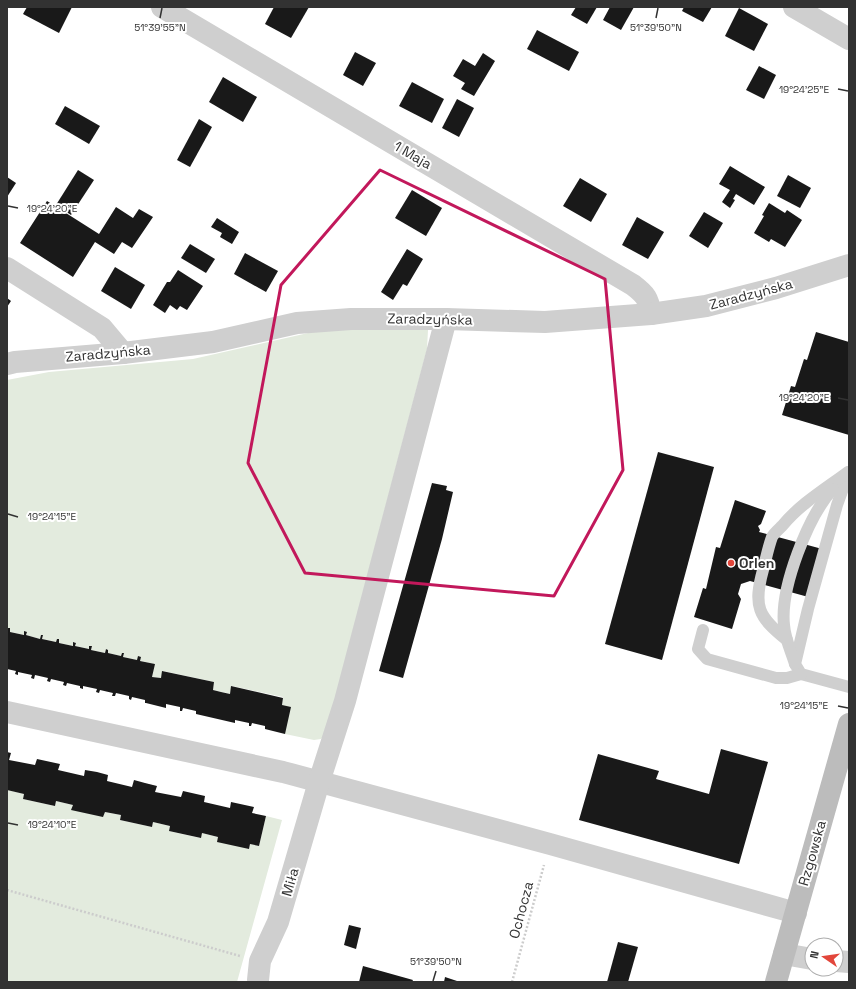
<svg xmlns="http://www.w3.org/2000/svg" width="856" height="989" font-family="'Space Grotesk',sans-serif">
<rect width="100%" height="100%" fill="#fff"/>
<g fill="#e3ebde">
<path d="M339,326L428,330L427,349L326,733L321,739L314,740L285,734L282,705L283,697L232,686L230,694L213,690L214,682L163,671L161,678L152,677L155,660L154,664L123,657L124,654L122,653L121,656L108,653V650L106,649L105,653L91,650L92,646H90L89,649L75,646L76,643L74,642L73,646L59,643V639H57L56,642L42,639L43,635H41L40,639L26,635L27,632H24V635L10,632V628H8L7,631V380L49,372L193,359Z"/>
<path d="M8,790L24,794L23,799L55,806L56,801L73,805L72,809L103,816L105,812L121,815L120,820L152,827L153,822L170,826L169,831L200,838L202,833L218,837L249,849L250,844L259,846L266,816L282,820L237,982H7Z"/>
</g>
<g fill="#191919">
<path d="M27,7H72L59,33L23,14Z"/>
<path d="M274,7H309L291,38L265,24Z"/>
<path d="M576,7H597L587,24L571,15Z"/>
<path d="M610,7H634L621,30L603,20Z"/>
<path d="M684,7H712L703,22L682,11Z"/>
<path d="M739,8L768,24L754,51L725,36Z"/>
<path d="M537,30L579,52L569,71L527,49Z"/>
<path d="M355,52L376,63L363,86L343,75Z"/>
<path d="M483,53L495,61L474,96L461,89L465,83L453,76L463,59L475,66Z"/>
<path d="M759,66L776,75L764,99L746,90Z"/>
<path d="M223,77L257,97L243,122L209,102Z"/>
<path d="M412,82L444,99L432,123L399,106Z"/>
<path d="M457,99L474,108L459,137L442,128Z"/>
<path d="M65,106L100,126L89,144L55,124Z"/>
<path d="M199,119L212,127L190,167L177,160Z"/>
<path d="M730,166L765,187L754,205L736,194L733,199L735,200L730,208L722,202L730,190L719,184Z"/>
<path d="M78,170L94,180L71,215L56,205Z"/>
<path d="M788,175L811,188L800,208L777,196Z"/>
<path d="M7,177L16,183L7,197Z"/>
<path d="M580,178L607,194L591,222L563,206Z"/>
<path d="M412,190L442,208L426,236L395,218Z"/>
<path d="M47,201L99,234L116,207L133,218L139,209L153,217L132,248L122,242L114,254L95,242L73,277L20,243Z"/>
<path d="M769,203L785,213L787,210L802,220L785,247L771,239L769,242L754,233L764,216L762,215Z"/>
<path d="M704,212L723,223L708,248L689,236Z"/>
<path d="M637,217L664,232L648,259L622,245Z"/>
<path d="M217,218L239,232L232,244L220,237L222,233L211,227Z"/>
<path d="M190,244L215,259L206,273L181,258Z"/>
<path d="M407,249L423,259L407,286L403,284L393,300L381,292Z"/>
<path d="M245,253L278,271L266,292L234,274Z"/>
<path d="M115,267L145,285L131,309L101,291Z"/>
<path d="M178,270L203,286L187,310L180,306L177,310L170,305L165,313L153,305L167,282H170Z"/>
<path d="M7,298L11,301L7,307Z"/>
<path d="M816,332L849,342V435L782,415L791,386L795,387L804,359L807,360Z"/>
<path d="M658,452L714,467L662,660L605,644Z"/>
<path d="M432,483L447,486L446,490L453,492L442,539L403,678L379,671Z"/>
<path d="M735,500L766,511L761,524L758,526L760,530L759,532L826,550L812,598L750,581L741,584L738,594L741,599L732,629L694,617L703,588L706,589L716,547L720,548Z"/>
<path d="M8,628H10V632L24,635V631L27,632L26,635L40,639L41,635H43L42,639L56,642L57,639H59V643L73,646V642L76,643L75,646L89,649V646H92L91,650L105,653L106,649L108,650V653L121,656L122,653H124L123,657L137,660L138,656L141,657L140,661L155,664L152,677L161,678L162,671L214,682L213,690L221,692L230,694L231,686L283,698L282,705L291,707L285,734L265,729V726L252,723L251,726H249V723L235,720V723L196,714V711L183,708L182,711H180V707L166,704V708L146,703H145V700L132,697L131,700L129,699V696L116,693L115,696H112L113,693L100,690L99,693L96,692L97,689L83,686V689L80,688V686L67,683L66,686L63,685L64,682L51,679L50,682L47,681L48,678L35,675L34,679L31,678L32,675L18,672V675L15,674L16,671L7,669V631Z"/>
<path d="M721,749L768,762L739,864L579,820L598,754L659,771L656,779L709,794Z"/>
<path d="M7,752L11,753L9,760L35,765L37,759L60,764L58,770L84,776L85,770L97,772L108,775L107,781L132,787L134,780L145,783L157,786L155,792L181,797L183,791L205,796L204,802L230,808L231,802L254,807L252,813L266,816L259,846L250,844L249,849L217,842L218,837L202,833L201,838L169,831L170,826L153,822L152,827L120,820L121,815L105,812L103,817L71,810L73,805L56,801L55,806L23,799L24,794L7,790Z"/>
<path d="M349,925L361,928L356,949L344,945Z"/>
<path d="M618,942L638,947L628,982H607Z"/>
<path d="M363,966L413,980L412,982H359Z"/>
<path d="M445,977L460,982H444Z"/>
</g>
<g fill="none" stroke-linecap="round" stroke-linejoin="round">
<g stroke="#ccc" stroke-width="2.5" stroke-dasharray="2 2" stroke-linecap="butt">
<path d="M7,890L240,956"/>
<path d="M512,982L544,865"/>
</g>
<g stroke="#cfcfcf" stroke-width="12">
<path d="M849,472L837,505L808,609L795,664L801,674L849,687"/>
<path d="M703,630L698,649L707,659L776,678H787L801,674"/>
<path d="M787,640C758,617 753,606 763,570C766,559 768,548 772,537C774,533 779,529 782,526C800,504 825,489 848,472"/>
<path d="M795,664C791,651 785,639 784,625C780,588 808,516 833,489"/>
</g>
<g stroke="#cfcfcf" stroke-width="22">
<path d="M162,7L633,285C646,295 648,298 651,314"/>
<path d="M794,7L849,39"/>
<path d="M7,268L102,328L123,353"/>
<path d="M7,364L15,362L123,353L213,342L297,323L351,319H446L545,322L651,314L706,306L776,288L849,265"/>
<path d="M7,712L283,772L550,844L796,913"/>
<path d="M784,954L812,959"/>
<path d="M836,961L849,962"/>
<path d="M258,980L260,961L278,922L319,782L345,701L446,319"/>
</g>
<path stroke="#bcbcbc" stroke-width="22" d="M776,982L849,724"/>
</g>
<path fill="none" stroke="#c2185b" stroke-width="3" stroke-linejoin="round" d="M380,170L605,279L623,470L554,596L305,573L248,463L281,285Z"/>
<path fill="none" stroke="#323232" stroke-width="1.5" d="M160,18L162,8M656,18L658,8M838,89L848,91M8,206L18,208M838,398L848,400M8,514L18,517M838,706L848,708M8,823L18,825M433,981L436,971"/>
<circle fill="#e2463b" stroke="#fff" stroke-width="1.5" cx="731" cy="563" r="4"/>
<g text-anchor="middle" stroke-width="4" stroke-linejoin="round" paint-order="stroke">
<g font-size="14" fill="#323232" stroke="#fff">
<text transform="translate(413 155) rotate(30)" y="5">1 Maja</text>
<text transform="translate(751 294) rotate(-15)" y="5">Zaradzyńska</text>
<text transform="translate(430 319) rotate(1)" y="5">Zaradzyńska</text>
<text transform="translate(108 353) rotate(-5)" y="5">Zaradzyńska</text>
<text transform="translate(812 853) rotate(-74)" y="5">Rzgowska</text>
<text transform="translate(290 882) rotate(-74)" y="5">Miła</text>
<text transform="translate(521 910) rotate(-75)" y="5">Ochocza</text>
</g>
<g font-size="14" font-weight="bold" fill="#323232" stroke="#fff" text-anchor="start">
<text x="739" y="568">Orlen</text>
</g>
</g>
<g font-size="10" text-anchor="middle" fill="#323232" stroke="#fff" stroke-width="4" stroke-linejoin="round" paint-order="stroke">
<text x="656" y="31">51°39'50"N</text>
<text x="160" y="31">51°39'55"N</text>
<text x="804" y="93">19°24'25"E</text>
<text x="52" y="212">19°24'20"E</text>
<text x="804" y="401">19°24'20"E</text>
<text x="52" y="520">19°24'15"E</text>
<text x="804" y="709">19°24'15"E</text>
<text x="52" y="828">19°24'10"E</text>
<text x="436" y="965">51°39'50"N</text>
</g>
<rect width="856" height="989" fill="none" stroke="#323232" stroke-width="16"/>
<g transform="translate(824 957) rotate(283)"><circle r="19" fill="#ffffff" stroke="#adadad"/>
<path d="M0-3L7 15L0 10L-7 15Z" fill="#e2463b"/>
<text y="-6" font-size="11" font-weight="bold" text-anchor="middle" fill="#323232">N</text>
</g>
</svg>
